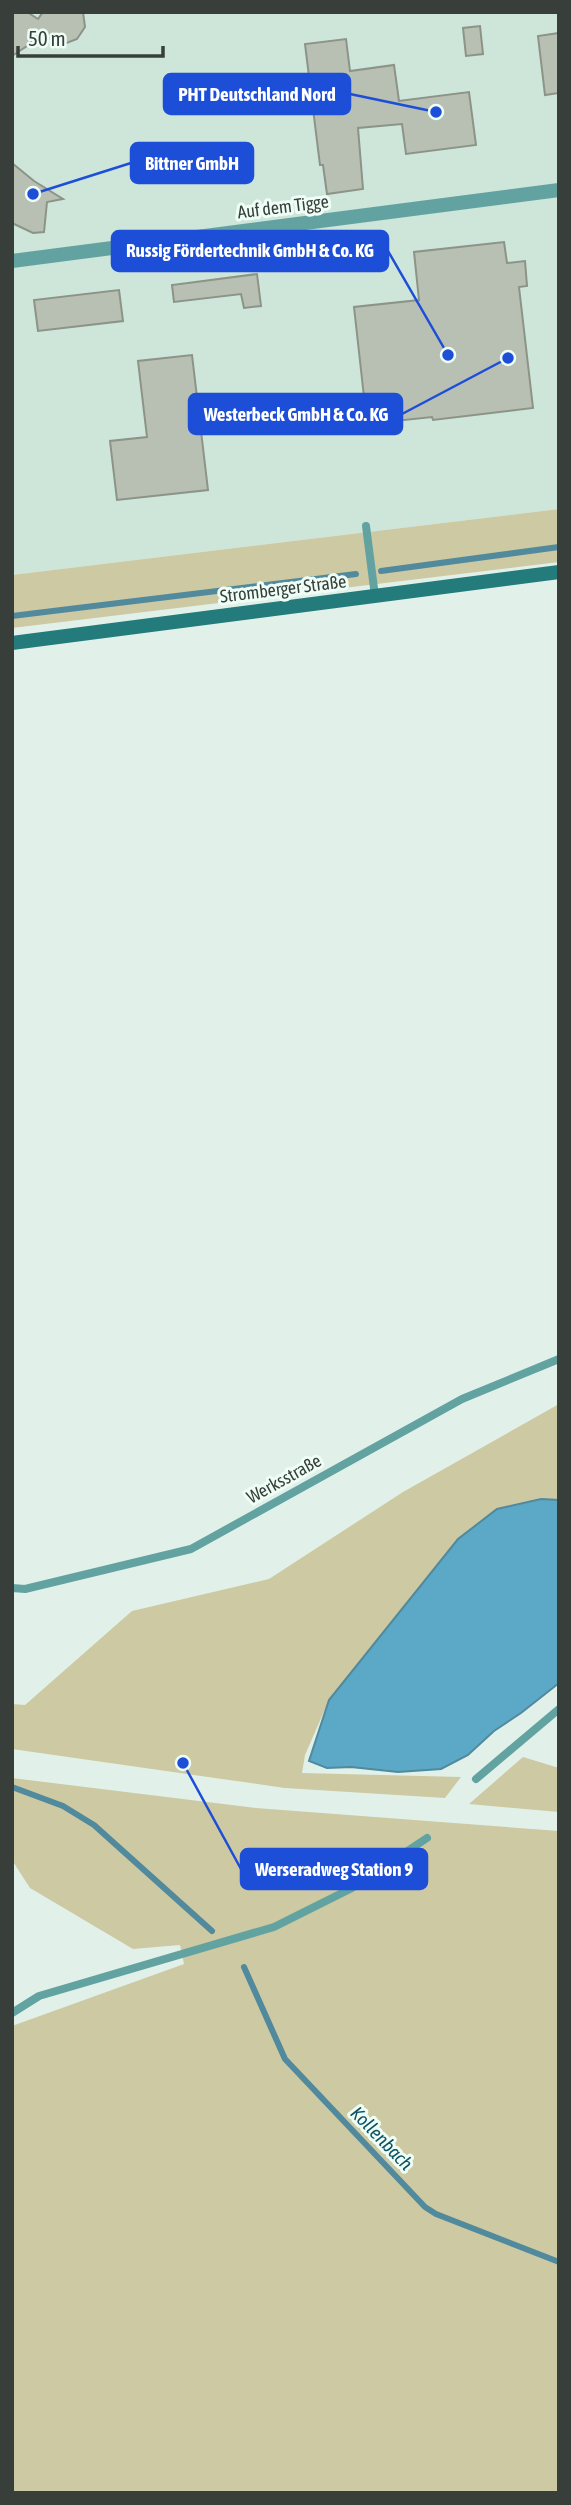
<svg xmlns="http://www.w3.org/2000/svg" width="571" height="2505" font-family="'Asap Condensed',sans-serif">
<rect width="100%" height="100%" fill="#e1f1e9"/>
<path fill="#cee5da" d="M12,12H559V509L12,575Z"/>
<g fill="#cdc9a2">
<path d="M559,509V562L12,628V575Z"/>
<path d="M559,1404V1500L541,1499L329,1700L305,1755L302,1773L461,1777L445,1798L285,1788L12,1749V1704L25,1705L132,1611L269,1579L403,1492Z"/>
<path d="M523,1757L559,1768V1812L469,1804Z"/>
<path d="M12,1778L256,1808L559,1831V2493H12V2026L184,1964L180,1945L133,1949L30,1888L12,1860Z"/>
</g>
<path fill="#5ca9c7" stroke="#51899d" stroke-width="2" d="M541,1499L559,1500V1683L521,1713L494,1731L468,1755L441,1769L398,1772L351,1767L327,1768L309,1761L329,1700L458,1539L497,1509Z"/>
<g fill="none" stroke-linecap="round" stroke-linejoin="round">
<g stroke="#51899d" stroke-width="6">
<path d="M381,571L559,547"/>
<path d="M12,616L356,574"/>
<path d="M12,1787L63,1806L94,1825L212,1931"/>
<path d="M244,1967L285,2059L425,2207L436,2214L559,2262"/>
</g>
</g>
<g fill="#b8c0b3" stroke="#8c9387" stroke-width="2">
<path d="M12,12H27L38,19L43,12H83L85,27L77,39L64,44L37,34L27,46L12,56Z"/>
<path d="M480,26L483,54L466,56L463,28Z"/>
<path d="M559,33V93L545,95L538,36Z"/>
<path d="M346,39L350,71L394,65L399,101L469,92L476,145L406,154L402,124L358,128L363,189L327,194L323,165H320L305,44Z"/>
<path d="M12,163L34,181L63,199L47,202L44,232L33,233L12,223Z"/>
<path d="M504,242L507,263L525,261L527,286L519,287L533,408L433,420L432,417L367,424L354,307L419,300L414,252Z"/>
<path d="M257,274L261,306L244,308L241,294L174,302L172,285Z"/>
<path d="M119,290L123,321L38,331L34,300Z"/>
<path d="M192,355L208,490L117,500L110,441L147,437L138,361Z"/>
</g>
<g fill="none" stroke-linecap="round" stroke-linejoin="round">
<g stroke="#62a3a2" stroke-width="8">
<path d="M366,526L375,596"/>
<path d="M12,1588L25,1589L191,1549L462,1399L559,1359"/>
<path d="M476,1779L559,1709"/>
<path d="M12,2013L39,1996L274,1927L352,1888L427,1838"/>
</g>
<path stroke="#62a3a2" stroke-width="14" d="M12,261L559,190"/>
<path stroke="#237b7b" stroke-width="14" d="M12,643L559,572"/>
</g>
<g text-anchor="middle" stroke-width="6" stroke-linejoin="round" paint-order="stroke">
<g font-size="18" fill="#383f3b" stroke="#eefef6">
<text transform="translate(283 207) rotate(-7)" y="6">Auf dem Tigge</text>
<text transform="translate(283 589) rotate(-7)" y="6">Stromberger Straße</text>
<text transform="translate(284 1479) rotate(-29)" y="6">Werksstraße</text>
</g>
<g font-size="19" font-style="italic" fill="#105166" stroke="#eefef6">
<text transform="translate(382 2138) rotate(46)" y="7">Kollenbach</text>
</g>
</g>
<path fill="none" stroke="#1d4ed8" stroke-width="2.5" d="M436 112L350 94M33 194L131 163M448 355L388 251M508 358L402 414M183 1763L241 1869"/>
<g fill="#1d4ed8" stroke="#eefef6" stroke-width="2.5">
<circle cx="436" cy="112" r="7"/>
<circle cx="33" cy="194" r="7"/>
<circle cx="448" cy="355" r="7"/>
<circle cx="508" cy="358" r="7"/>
<circle cx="183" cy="1763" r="7"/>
</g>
<g fill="#1d4ed8" stroke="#1d4ed8" stroke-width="2.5">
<rect x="164" y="74" width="186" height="40" rx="7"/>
<rect x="131" y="143" width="122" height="40" rx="7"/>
<rect x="112" y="231" width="276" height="40" rx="7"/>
<rect x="189" y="394" width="213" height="40" rx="7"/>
<rect x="241" y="1849" width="186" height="40" rx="7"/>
</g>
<g font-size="19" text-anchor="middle" font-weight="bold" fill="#fff">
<text x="257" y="101">PHT Deutschland Nord</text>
<text x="192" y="170">Bittner GmbH</text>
<text x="250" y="257">Russig Fördertechnik GmbH &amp; Co. KG</text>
<text x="296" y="421">Westerbeck GmbH &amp; Co. KG</text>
<text x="334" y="1876">Werseradweg Station 9</text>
</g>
<rect width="571" height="2505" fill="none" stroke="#383f3b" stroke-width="28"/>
<path d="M18 46v10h145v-10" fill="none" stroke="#383f3b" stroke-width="3.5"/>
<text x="28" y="46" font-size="21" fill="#383f3b" stroke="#eefef6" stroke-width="5" paint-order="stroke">50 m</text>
</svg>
